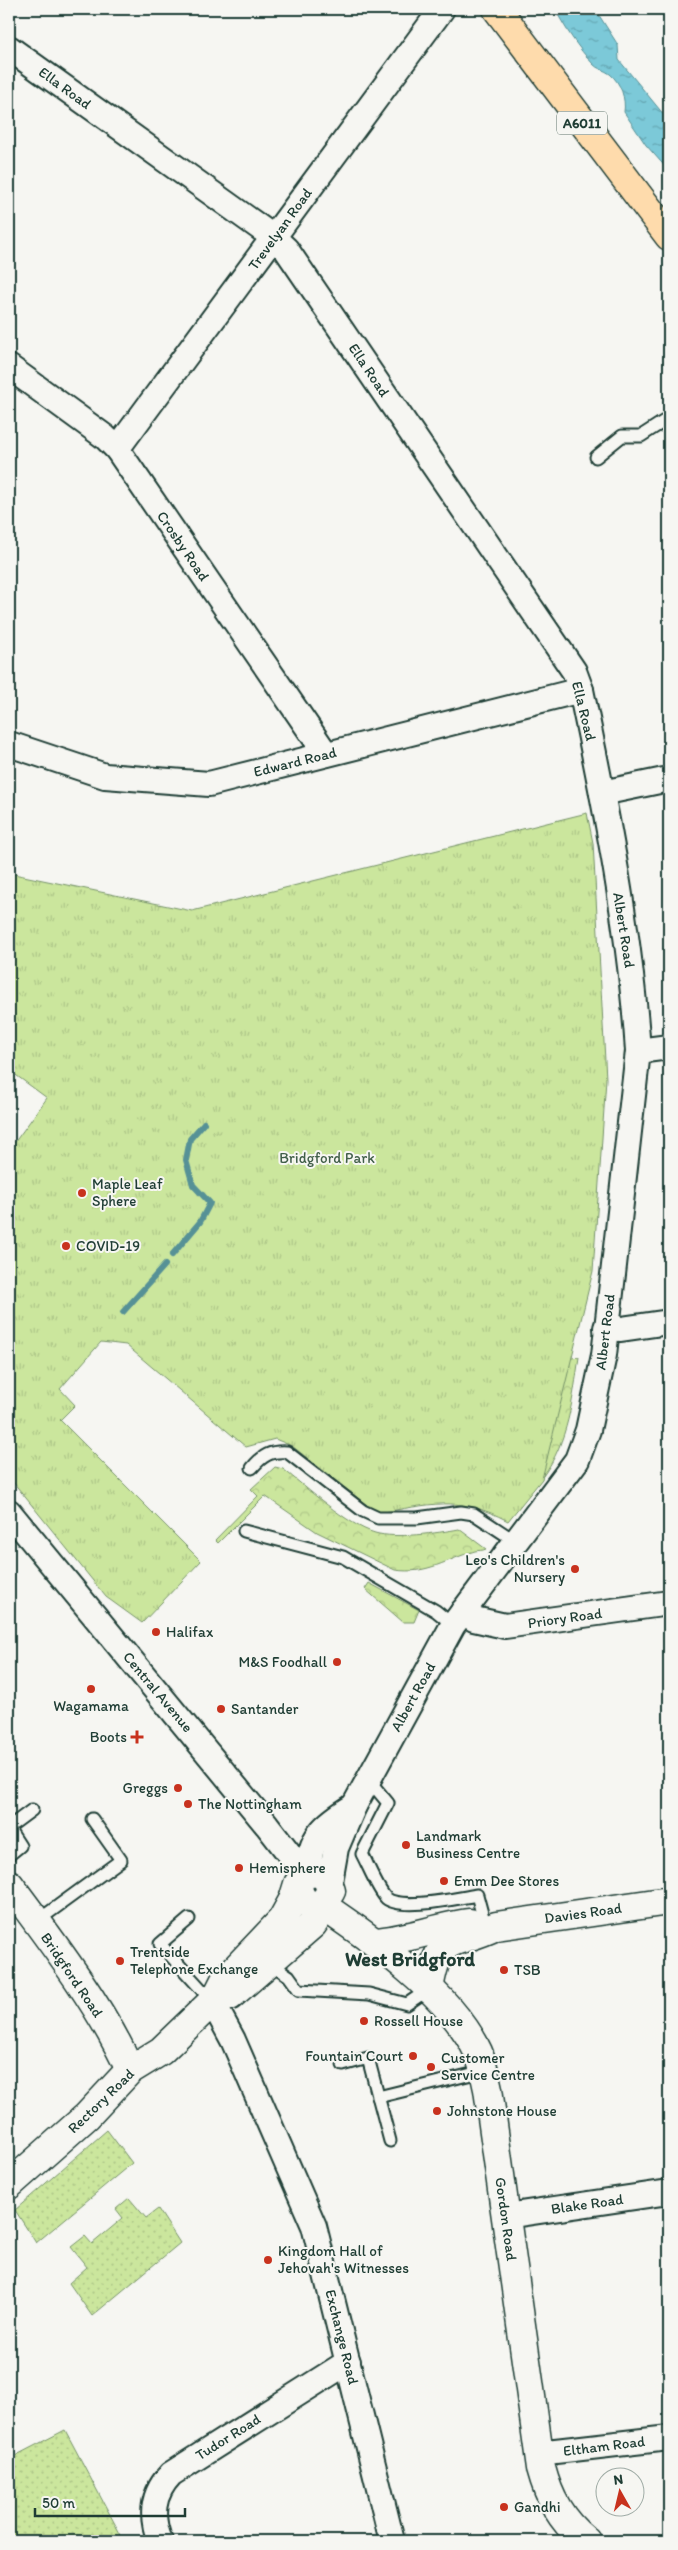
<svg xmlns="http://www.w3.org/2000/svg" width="678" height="2550" font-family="Itim,sans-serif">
<defs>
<pattern id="grass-dots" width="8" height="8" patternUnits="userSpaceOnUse" patternTransform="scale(1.25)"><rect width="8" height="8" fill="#cbe69d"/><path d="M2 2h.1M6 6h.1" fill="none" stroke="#aec688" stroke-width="1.8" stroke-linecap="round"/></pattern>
<pattern id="forest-crowns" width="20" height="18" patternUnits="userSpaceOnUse" patternTransform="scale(1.25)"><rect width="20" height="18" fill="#cbe69d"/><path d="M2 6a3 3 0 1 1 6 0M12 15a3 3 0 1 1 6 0" fill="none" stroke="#aec688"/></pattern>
<pattern id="park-tufts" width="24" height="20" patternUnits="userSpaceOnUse" patternTransform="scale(1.25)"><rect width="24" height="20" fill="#cbe69d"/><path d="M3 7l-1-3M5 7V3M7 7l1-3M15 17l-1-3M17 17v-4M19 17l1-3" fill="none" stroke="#aec688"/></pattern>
<pattern id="water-ripples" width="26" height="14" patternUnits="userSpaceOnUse" patternTransform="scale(1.25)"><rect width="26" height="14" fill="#7bc9d8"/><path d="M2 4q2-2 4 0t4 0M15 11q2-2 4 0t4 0" fill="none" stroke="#64a4b0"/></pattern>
</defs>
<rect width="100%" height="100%" fill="#f6f6f2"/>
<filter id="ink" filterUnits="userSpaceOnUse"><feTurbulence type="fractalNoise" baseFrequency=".02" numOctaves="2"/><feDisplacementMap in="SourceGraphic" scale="10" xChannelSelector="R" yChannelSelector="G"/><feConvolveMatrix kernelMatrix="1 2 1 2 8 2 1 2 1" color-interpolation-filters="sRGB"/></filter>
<g filter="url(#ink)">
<g fill="url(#grass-dots)" stroke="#759268">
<path d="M107,2130L132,2163L36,2243L15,2210Z"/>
<path d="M129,2198L146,2218L158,2209L180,2243L92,2316L69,2283L87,2267L71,2247L85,2236L92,2244L123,2218L116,2209Z"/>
<path d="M65,2430L124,2541H9V2459Z"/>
</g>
<g fill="url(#forest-crowns)" stroke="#759268">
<path d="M579,1357C573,1398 568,1442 543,1476L551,1361Z"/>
<path d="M275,1467L283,1469C307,1488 347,1525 375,1533C395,1539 438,1533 459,1529L486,1549C482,1551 479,1550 475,1551C447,1559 427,1575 395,1570L317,1532L265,1496L218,1543L215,1540L258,1496L251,1489Z"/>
<path d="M369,1583L419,1610L414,1622H403L365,1589Z"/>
</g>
<path fill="url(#park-tufts)" stroke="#759268" d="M587,813L593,843L606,1079L593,1271L542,1479L508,1521C457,1494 430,1505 377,1513L292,1446L275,1439L246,1447L126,1345L101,1342L60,1389L75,1405L60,1420L201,1561L142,1623L106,1597L9,1477V1150L47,1098L9,1070V873L192,911Z"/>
<path fill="url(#water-ripples)" stroke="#569196" d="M555,9H595L618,45L619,60L669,121V171L646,145L624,112C626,99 621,83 610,74C605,70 597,69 593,64C578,48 565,28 555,9Z"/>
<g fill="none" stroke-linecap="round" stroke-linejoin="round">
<g stroke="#569196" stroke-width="6">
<path d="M172,1255L200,1222L210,1203L193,1185L186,1160L190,1139L204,1123"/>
<path d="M123,1312L165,1265"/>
</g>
<g stroke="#1f3d34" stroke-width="15">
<g id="service">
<path d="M596,457L622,436H641L669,418"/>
<path d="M252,1468C263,1455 270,1451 287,1452L363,1511L378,1518H417L461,1512L474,1514L515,1541"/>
<path d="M244,1531L343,1557L436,1611L453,1625"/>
<path d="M368,1779L388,1803L362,1854C368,1865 378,1890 386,1898C401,1911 458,1898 477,1895L484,1921"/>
<path d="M9,1827L32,1810"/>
<path d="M9,1829L20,1846L9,1855"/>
<path d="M189,1919L160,1944L212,2001"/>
<path d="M36,1922L121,1860L92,1819"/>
<path d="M270,1963L289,1976L299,1990L369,1994L407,2004L429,1989"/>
<path d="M343,2065L368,2058L390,2141"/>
<path d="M378,2097L484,2071"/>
</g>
</g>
<g stroke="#1f3d34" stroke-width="28">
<g id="minor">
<path d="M9,48L273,237L286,249L574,671L581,690C606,809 630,930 638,1051L604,1355L588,1430L577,1460L453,1625L354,1806L336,1848L330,1882"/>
<path d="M9,367L105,437L117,449L326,754"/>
<path d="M117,449L442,9"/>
<path d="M9,744L105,776L209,784L581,690"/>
<path d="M602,793L669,779"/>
<path d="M638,1051L669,1047"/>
<path d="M606,1328L621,1329L669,1322"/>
<path d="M9,1512L267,1825L305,1874"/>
<path d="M463,1611L474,1619L505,1626L669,1603"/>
<path d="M308,1873C309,1837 324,1824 354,1806"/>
<path d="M212,2001L233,2040L314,2226L392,2541"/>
<path d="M506,2216L669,2192"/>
<path d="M538,2453L669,2438"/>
<path d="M160,2541C150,2516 152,2494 171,2474L348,2362"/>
</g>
</g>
<g stroke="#1f3d34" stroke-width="31">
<g id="tertiary">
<path d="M9,1884C50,1939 102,2007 130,2070"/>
<path d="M320,1904C372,1939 452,1995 478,2052C483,2063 485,2076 488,2089L541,2468C549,2498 561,2521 586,2541"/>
<path d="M374,1942C408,1940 437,1927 470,1923"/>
<path d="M429,1989C439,1930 451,1948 496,1926L669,1901"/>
<path d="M230,1996L313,1924L319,1915L318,1905"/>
<path d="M9,2185L87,2116L130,2070L161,2051L216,1998L225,1980L282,1920L293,1900L298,1884L305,1874L318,1872L327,1878L331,1891L324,1902L313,1906L304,1902L297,1889"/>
</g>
</g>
<g stroke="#1f3d34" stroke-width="31">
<path id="trunk" d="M497,9L669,236"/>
</g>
<use href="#service" stroke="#f6f6f2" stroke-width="11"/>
<use href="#minor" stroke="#f6f6f2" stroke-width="24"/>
<use href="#tertiary" stroke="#f6f6f2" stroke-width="28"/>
<use href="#trunk" stroke="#fedbac" stroke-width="28"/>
</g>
</g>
<g fill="#c8321e" stroke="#f6f6f2" stroke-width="2">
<circle cx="82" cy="1193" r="5"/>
<circle cx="66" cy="1246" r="5"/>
<circle cx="575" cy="1569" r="5"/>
<circle cx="156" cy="1632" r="5"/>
<circle cx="337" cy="1662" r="5"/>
<circle cx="91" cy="1689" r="5"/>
<circle cx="221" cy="1709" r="5"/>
<path d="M134.5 1729.5h5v5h5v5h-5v5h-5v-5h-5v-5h5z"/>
<circle cx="178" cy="1788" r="5"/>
<circle cx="188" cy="1804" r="5"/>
<circle cx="406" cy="1845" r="5"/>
<circle cx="239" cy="1868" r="5"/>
<circle cx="444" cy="1881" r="5"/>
<circle cx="120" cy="1961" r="5"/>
<circle cx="504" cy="1970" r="5"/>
<circle cx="364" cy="2021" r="5"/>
<circle cx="413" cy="2056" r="5"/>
<circle cx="431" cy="2067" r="5"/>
<circle cx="437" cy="2111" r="5"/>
<circle cx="268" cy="2260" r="5"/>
<circle cx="504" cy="2507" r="5"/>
</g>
<g text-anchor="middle" stroke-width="4" stroke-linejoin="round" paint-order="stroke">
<rect fill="#f6f6f2" stroke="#60746d" stroke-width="1" x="557" y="111.5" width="50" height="23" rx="4"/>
<g font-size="14" font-weight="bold" fill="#1f3d34">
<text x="582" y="128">A6011</text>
</g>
<g font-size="15" fill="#1f3d34" stroke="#f6f6f2">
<text transform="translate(65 88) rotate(36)" y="5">Ella Road</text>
<text transform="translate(280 229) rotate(-54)" y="5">Trevelyan Road</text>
<text transform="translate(369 370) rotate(56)" y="5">Ella Road</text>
<text transform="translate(183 546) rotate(56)" y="5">Crosby Road</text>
<text transform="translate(584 711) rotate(76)" y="5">Ella Road</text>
<text transform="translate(295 762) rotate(-14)" y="5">Edward Road</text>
<text transform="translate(624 930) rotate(81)" y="5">Albert Road</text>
<text transform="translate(605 1332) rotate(-83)" y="5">Albert Road</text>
<text transform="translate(565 1618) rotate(-8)" y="5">Priory Road</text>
<text transform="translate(158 1692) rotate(50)" y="5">Central Avenue</text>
<text transform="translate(413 1697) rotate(-61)" y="5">Albert Road</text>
<text transform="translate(583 1913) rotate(-8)" y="5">Davies Road</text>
<text transform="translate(72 1975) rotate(56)" y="5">Bridgford Road</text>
<text transform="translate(101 2101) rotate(-44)" y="5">Rectory Road</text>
<text transform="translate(587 2204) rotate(-8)" y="5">Blake Road</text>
<text transform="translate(506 2219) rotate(82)" y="5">Gordon Road</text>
<text transform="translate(342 2337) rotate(76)" y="5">Exchange Road</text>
<text transform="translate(228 2437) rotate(-32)" y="5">Tudor Road</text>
<text transform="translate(604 2446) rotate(-7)" y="5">Eltham Road</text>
</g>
<g font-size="15" fill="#415f49" stroke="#f6f6f2">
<text x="327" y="1163">Bridgford Park</text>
</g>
<g font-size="15" fill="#1f3d34" stroke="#f6f6f2" text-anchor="start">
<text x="92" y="1189">Maple Leaf<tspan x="92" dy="17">Sphere</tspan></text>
<text x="76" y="1251">COVID-19</text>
<text x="565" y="1565" text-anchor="end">Leo's Children's<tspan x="565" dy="17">Nursery</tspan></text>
<text x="166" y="1637">Halifax</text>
<text x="327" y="1667" text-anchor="end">M&amp;S Foodhall</text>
<text x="91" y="1711" text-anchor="middle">Wagamama</text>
<text x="231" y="1714">Santander</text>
<text x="127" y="1742" text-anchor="end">Boots</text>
<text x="168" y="1793" text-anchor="end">Greggs</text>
<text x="198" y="1809">The Nottingham</text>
<text x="416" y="1841">Landmark<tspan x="416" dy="17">Business Centre</tspan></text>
<text x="249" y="1873">Hemisphere</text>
<text x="454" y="1886">Emm Dee Stores</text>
<text x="130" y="1957">Trentside<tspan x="130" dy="17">Telephone Exchange</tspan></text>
<text x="514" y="1975">TSB</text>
<text x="374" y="2026">Rossell House</text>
<text x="403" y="2061" text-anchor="end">Fountain Court</text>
<text x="441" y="2063">Customer<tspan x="441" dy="17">Service Centre</tspan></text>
<text x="447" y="2116">Johnstone House</text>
<text x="278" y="2256">Kingdom Hall of<tspan x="278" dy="17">Jehovah's Witnesses</tspan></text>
<text x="514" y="2512">Gandhi</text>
</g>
<g font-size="20" font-weight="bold" fill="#1f3d34" stroke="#f6f6f2">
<text x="410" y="1966">West Bridgford</text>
</g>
</g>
<rect width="678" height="2550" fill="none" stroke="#f6f6f2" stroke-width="30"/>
<rect x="15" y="15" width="648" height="2520" fill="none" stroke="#1f3d34" stroke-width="2" filter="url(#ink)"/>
<g transform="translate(620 2492) rotate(352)"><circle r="24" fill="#f6f6f2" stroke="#a0aca6"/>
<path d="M0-4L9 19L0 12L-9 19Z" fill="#c8321e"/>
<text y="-8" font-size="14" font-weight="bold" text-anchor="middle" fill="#1f3d34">N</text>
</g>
<path d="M35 2508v8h150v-8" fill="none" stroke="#1f3d34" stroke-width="2.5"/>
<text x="42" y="2508" font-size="15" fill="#1f3d34" stroke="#f6f6f2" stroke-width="4" paint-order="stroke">50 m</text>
</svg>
